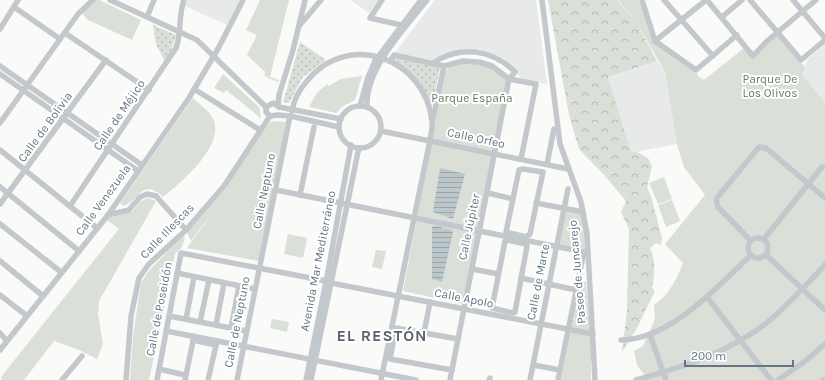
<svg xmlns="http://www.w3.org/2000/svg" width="825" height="380" font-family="Karla,sans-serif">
<defs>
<pattern id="grass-dots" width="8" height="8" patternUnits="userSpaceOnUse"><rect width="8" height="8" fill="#dadfd7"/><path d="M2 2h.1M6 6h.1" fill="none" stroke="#b4b9b4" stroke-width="1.8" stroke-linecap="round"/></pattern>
<pattern id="forest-crowns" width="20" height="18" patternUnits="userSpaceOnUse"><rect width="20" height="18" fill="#dadfd7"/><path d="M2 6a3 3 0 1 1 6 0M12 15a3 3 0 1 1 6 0" fill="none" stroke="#b4b9b4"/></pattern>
<pattern id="water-rules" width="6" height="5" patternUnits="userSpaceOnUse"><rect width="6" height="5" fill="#bbc7cb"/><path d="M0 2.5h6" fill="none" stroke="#9ca6aa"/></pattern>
</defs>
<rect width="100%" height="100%" fill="#fafaf8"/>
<g fill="#e8e9e9">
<path d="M187,0H240L227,25L185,6Z"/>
<path d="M351,0H379L369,13Z"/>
<path d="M435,0H536L547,84L520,78L515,69L503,59L481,50H460L442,55L433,60L395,53Z"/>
<path d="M825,44V102L802,75L807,60Z"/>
<path d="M657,61L665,73L677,144L631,153L608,77Z"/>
</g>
<g fill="url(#grass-dots)">
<path d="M153,25L176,35L169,57L165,62L156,44Z"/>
<path d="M300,42L326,60L303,77L289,103L283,102Z"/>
<path d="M394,58L440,67L432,107C424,85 412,72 393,59Z"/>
</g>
<path fill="url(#forest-crowns)" d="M548,0H617L637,23L657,61L608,77L631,152H637L648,158L652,166L647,187L651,196L662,238L661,245L656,243L650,248C656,262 655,273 652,288L655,291L637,328L622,352L627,311L629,229L621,212L626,201L606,177L579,149L569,115Z"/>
<g fill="#dadfd7">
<path d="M95,0H99L141,20L132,40L88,20L81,12Z"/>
<path d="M260,0H289L270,77L279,80V82L268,78L264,75L265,72L247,55L257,35L246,30Z"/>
<path d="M618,0H641L655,42L696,71L698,76L704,80L744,48L753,57L777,35L805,67L802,75L825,102V375L819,380H648L637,365L634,351L643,346L655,319L654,305C670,294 676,280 683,263L665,244L705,195L684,167L677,144L665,72L637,23Z"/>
<path d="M464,62L489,66L507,80L463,304L403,291L445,72L450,66Z"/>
<path d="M223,74L259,107L261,118L226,90L224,93L214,88Z"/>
<path d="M362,76L355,100L343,106L336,113L309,107L316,94L327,84L329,86L341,79Z"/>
<path d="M193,98C200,105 211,112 214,121C223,147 182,182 163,197C141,177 139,202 123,206L120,203Z"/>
<path d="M277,121L286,122L259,261L187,248L221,201L191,241L187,233L226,188L267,124L269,125L270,122Z"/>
<path d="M664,177L672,199L658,204L649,183Z"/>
<path d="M147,198L156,201L99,301L98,314L103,344L97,359L79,350L54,341L24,380H2L1,377L119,229L107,220L109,218L132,212L140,202Z"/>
<path d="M672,200L680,221L666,227L658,205Z"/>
<path d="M566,211L582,214L585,232V250L559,245Z"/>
<path d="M288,234L307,238L303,258L284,254Z"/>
<path d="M183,235L185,238L181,248L175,254L149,380H130L133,336L141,283L148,272Z"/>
<path d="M376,250L386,251L382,269L372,267Z"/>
<path d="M581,281L586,282L591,341V380H561Z"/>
<path d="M272,319L289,322L287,332L270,328Z"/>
</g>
<g fill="url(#water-rules)">
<path d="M440,168L465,174L453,219L433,212Z"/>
<path d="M435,226L442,227V232L443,228L452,230L453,232L442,282L432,279V227Z"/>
</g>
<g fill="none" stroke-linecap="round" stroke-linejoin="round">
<g stroke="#c3c8cc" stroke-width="5.5">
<path d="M110,0L197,40L266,107"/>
<path d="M382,0L370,18L401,25"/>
<path d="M542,0L560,144L581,202L587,234L595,380"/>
<path d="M642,0L655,41L696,70L737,35"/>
<path d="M664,0L713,56"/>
<path d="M707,0L753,56L766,42L816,0"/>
<path d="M750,0L801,60L825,40"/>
<path d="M793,0L825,38"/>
<path d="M14,7L60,39"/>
<path d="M147,17L154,0"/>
<path d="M722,17L742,0"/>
<path d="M300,25L321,0"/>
<path d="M0,29L18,0"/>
<path d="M65,33L149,90"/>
<path d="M655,41L706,0"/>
<path d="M390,61L394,55L444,66L463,61L479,62L492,66L509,79"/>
<path d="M433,63C460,45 492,49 515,72L509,79L450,380"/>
<path d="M0,66L142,165"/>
<path d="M0,74L138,171"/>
<path d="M509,79L536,84L521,159"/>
<path d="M194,89L260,130"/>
<path d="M278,106L279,95L293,50L305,0"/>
<path d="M360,106L368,77L375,61L421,0"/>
<circle cx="360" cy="127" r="21"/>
<path d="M266,107V112L270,116L278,115L290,116L339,127"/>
<path d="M266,107L273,103L279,107"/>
<path d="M279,107L341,119"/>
<path d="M367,107C365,69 405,28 427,0"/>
<path d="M292,111C294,99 299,90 307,81C348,30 426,58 432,122C433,128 431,134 430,140L381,380"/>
<path d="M433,119L444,66"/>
<path d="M0,123L78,14L93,0"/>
<path d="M381,131L568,169"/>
<path d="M0,150L97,228"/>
<path d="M547,164L554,129"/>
<path d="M523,169L543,172L530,234L526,237L506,232L519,170Z"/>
<path d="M0,187L79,251"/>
<path d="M276,190L584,252L558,380"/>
<path d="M488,193L513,199"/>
<path d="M300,195L314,127"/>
<path d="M536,203L583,212"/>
<path d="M0,204L106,60"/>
<path d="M70,206L176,48C182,32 178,16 184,0"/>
<path d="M108,215L129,210L140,197L147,194L156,196L186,230"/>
<path d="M0,224L61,272"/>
<circle cx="758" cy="248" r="10"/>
<path d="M764,239L822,167"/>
<path d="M507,240L526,244L527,246L515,312L513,313L492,308L505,241Z"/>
<path d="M751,241L718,207L716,199L759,147L766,148L825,198"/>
<path d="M766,255L825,310"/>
<path d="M0,261L43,296"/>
<path d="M472,269L498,274"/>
<path d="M177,273L255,289"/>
<path d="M521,278L576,290"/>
<path d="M331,283L593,334"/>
<path d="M0,295L27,316"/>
<path d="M707,297L771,380"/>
<path d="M169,316L246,331"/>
<path d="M186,319L194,277"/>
<path d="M200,322L209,280"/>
<path d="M216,325L224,283"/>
<path d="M231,328L239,286"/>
<path d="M166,331L416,380"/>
<path d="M0,333L6,340"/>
<path d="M424,333L430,302"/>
<path d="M650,335L666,380"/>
<path d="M193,340L216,345"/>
<path d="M621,340C671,339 717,287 751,255"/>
<path d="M0,350L108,215L189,98L219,47L243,0"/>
<path d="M533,365L560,370"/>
<path d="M159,369L185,375"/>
<path d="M452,370L390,359L396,328L458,339"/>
<path d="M62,380L82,356"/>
<path d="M126,380L131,316L139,278L149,264L186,230L224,186L270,116"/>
<path d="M157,380L181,253L326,281"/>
<path d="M185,380L194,336"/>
<path d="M208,380L217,341"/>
<path d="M237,380L290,116"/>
<path d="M306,380L327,277L351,145"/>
<path d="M311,380L358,152L360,148"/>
<path d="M489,380L490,378"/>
<path d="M530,380L568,189"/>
<path d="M636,380C684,367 730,352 769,321C789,304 807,284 825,265"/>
<path d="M778,380L804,362L825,344"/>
<path d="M823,380L825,379"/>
</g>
</g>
<g text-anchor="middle" stroke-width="4" stroke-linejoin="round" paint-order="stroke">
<g font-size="12" fill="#687a64" stroke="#fff">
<text x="770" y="83">Parque De<tspan x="770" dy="14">Los Olivos</tspan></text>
<text x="472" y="102">Parque España</text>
</g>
<g font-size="12" fill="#657683" stroke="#fff">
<text transform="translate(119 115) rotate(-56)" y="4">Calle de Méjico</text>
<text transform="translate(45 127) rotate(-54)" y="4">Calle de Bolivia</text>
<text transform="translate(476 138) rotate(12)" y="4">Calle Orfeo</text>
<text transform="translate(264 191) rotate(-79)" y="4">Calle Neptuno</text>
<text transform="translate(103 200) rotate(-54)" y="4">Calle Venezuela</text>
<text transform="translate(469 227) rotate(-78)" y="4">Calle Júpiter</text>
<text transform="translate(167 231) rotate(-46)" y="4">Calle Illescas</text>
<text transform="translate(318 261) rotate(-79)" y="4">Avenida Mar Mediterráneo</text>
<text transform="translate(577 272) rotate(-95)" y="4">Paseo de Juncarejo</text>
<text transform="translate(538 282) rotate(-79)" y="4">Calle de Marte</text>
<text transform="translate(464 298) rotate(11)" y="4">Calle Apolo</text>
<text transform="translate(159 309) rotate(-79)" y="4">Calle de Poseidón</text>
<text transform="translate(237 322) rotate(-79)" y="4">Calle de Neptuno</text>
</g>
<g font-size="16" font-weight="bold" letter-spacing="1" fill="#57646e" stroke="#fff">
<text x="382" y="341">EL RESTÓN</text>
</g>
</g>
<path d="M685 360v6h108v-6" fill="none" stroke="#657683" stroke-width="2"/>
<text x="691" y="360" font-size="12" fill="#657683" stroke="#ffffff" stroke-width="3" paint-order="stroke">200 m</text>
</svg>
